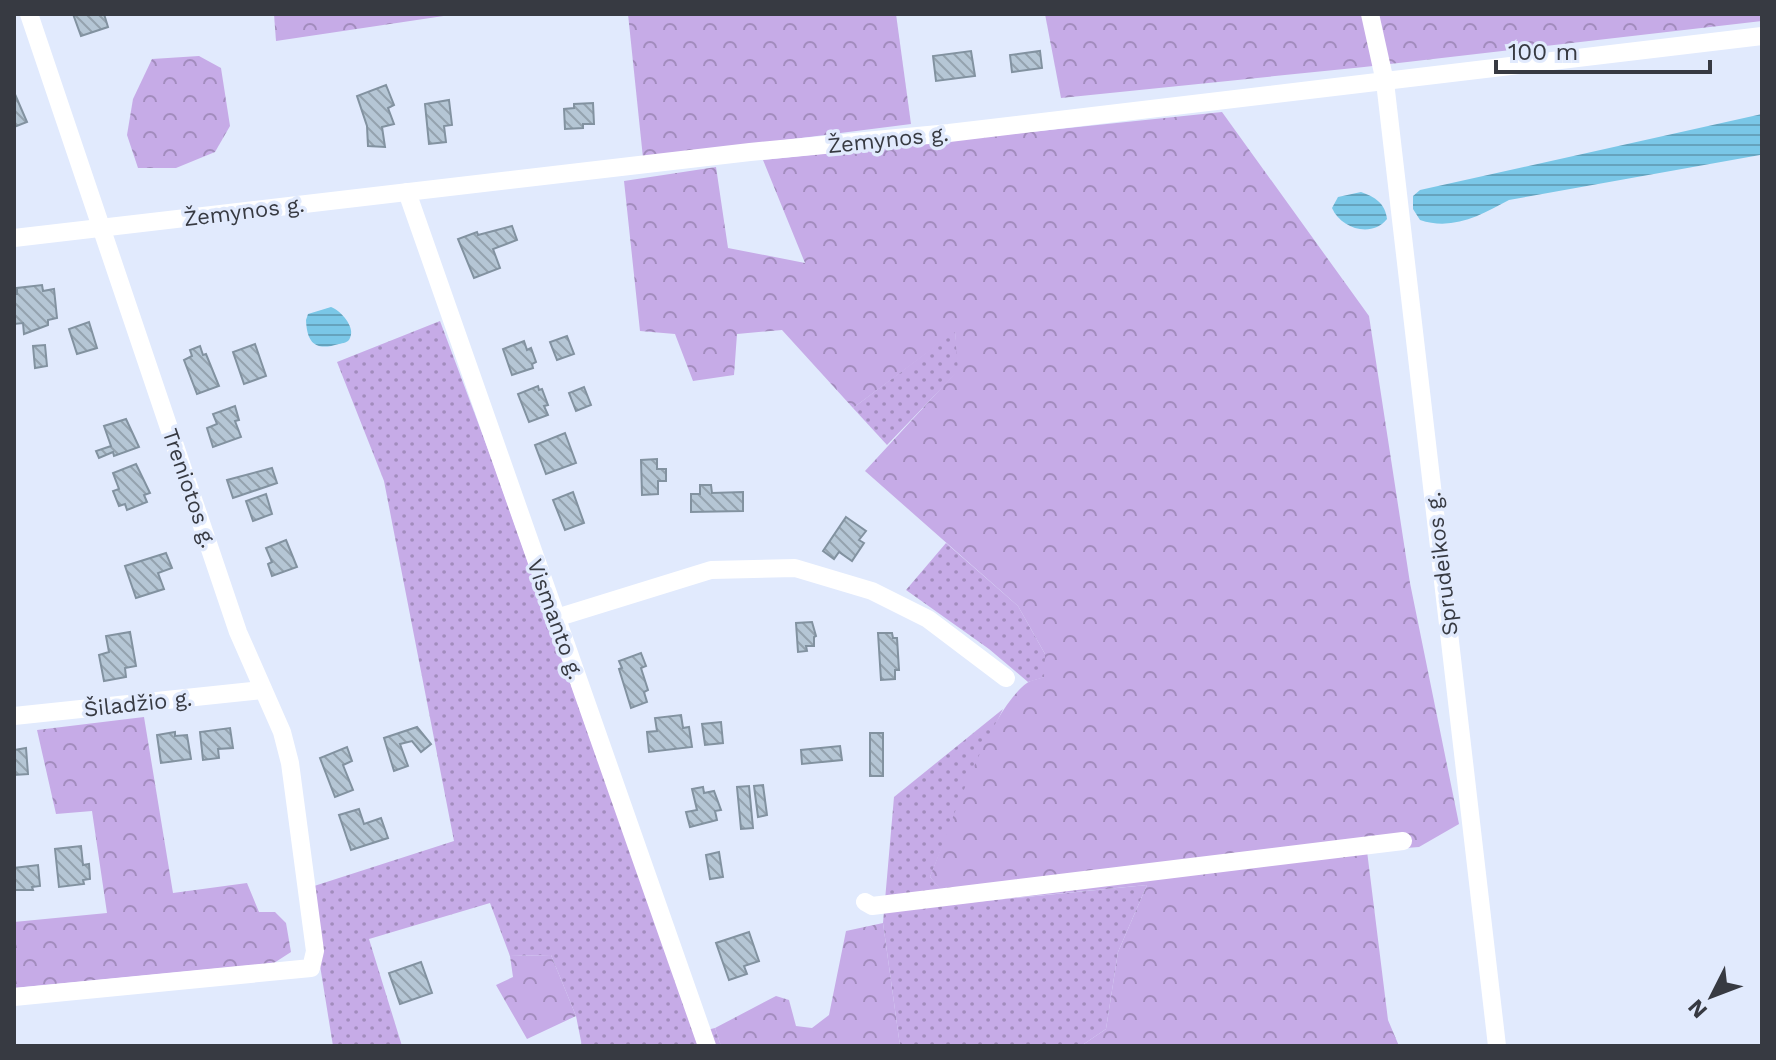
<svg xmlns="http://www.w3.org/2000/svg" width="1776" height="1060" font-family="'Work Sans',sans-serif">
<defs>
<pattern id="grass-dots" width="8" height="8" patternUnits="userSpaceOnUse" patternTransform="scale(2)"><rect width="8" height="8" fill="#c6abe7"/><path d="M2 2h.1M6 6h.1" fill="none" stroke="#a28cbd" stroke-width="1.8" stroke-linecap="round"/></pattern>
<pattern id="forest-crowns" width="20" height="18" patternUnits="userSpaceOnUse" patternTransform="scale(2)"><rect width="20" height="18" fill="#c6abe7"/><path d="M2 6a3 3 0 1 1 6 0M12 15a3 3 0 1 1 6 0" fill="none" stroke="#a28cbd"/></pattern>
<pattern id="water-rules" width="6" height="5" patternUnits="userSpaceOnUse" patternTransform="scale(2)"><rect width="6" height="5" fill="#7ac7e7"/><path d="M0 2.5h6" fill="none" stroke="#65a3bd"/></pattern>
<pattern id="building-back-hatch" width="6" height="6" patternUnits="userSpaceOnUse" patternTransform="scale(2)"><rect width="6" height="6" fill="#b5c6d5"/><path d="M-1 5l2 2M0 0l6 6M5-1l2 2" fill="none" stroke="#94a2ae"/></pattern>
</defs>
<rect width="100%" height="100%" fill="#e1eafd"/>
<g fill="url(#grass-dots)">
<path d="M440,321L492,460L694,1033L715,1028L721,1046H582L576,1016L551,955L510,956L490,903L369,939L402,1046H333L318,953L311,887L454,841L384,481L337,362Z"/>
<path d="M955,331L959,370L887,445L853,408Z"/>
<path d="M946,543L1018,606L1045,654V677L1028,682L989,649L906,590Z"/>
<path d="M1003,709L971,775L930,877L954,904L1147,885L1118,952L1106,1029L1081,1046H900L883,923L894,797Z"/>
</g>
<g fill="url(#forest-crowns)">
<path d="M274,14H457L276,41Z"/>
<path d="M628,14H896L911,124L643,158Z"/>
<path d="M1045,14H1762V21L1364,67L1061,98Z"/>
<path d="M199,56L221,68L230,126L215,152L176,168H138L127,135L133,99L152,59Z"/>
<path d="M1222,112L1369,316L1410,583L1459,824L1419,847L1367,851L1388,1020L1399,1046H1081L1106,1029L1118,952L1147,885L953,904L930,877C948,832 989,710 1027,683C1031,680 1039,679 1044,677L1045,654L1018,606L865,471L958,370L955,332L853,408L782,330L737,334L734,375L693,381L675,334L640,331L624,181L716,167L728,248L805,263L763,160Z"/>
<path d="M144,717L173,893L247,883L259,912H275L286,923L291,952L274,963L14,988V922L107,913L92,811L56,814L37,730Z"/>
<path d="M883,923L900,1046H721L715,1028L776,996L789,1000L796,1026L812,1028L829,1015L846,931Z"/>
<path d="M551,955L576,1016L527,1039L496,985L513,977L510,956Z"/>
</g>
<g fill="url(#water-rules)">
<path d="M1762,114L1760,155L1509,200C1481,215 1453,231 1420,220L1413,209V196L1420,190Z"/>
<path d="M1361,192C1375,197 1385,203 1387,219C1372,238 1341,229 1332,208L1338,197Z"/>
<path d="M331,307C340,310 356,327 350,338C348,343 343,343 339,344C316,351 307,344 306,320L308,314Z"/>
</g>
<g fill="url(#building-back-hatch)" stroke="#8292a0" stroke-width="2">
<path d="M73,14H104L108,27L81,36Z"/>
<path d="M971,51L975,76L936,81L933,56Z"/>
<path d="M1040,51L1042,68L1012,72L1010,55Z"/>
<path d="M386,85L394,105L388,108L394,124L382,127L385,147L368,146L367,126L357,96Z"/>
<path d="M14,92L27,122L14,127Z"/>
<path d="M449,100L452,125L444,126L446,142L429,144L425,104Z"/>
<path d="M593,103L594,124H583V128L565,129L564,109L574,108V104Z"/>
<path d="M512,226L517,240L493,249L500,268L474,278L458,239L477,232L478,235Z"/>
<path d="M42,285L43,291L54,289L57,318L48,320V325L24,334L23,323L14,324V294H17V288Z"/>
<path d="M89,322L97,348L77,354L69,329Z"/>
<path d="M567,336L574,354L557,360L550,342Z"/>
<path d="M524,341L527,350L531,348L536,362L532,364L533,368L512,375L503,349Z"/>
<path d="M255,344L266,376L244,384L233,352Z"/>
<path d="M45,345L47,366L35,368L33,346Z"/>
<path d="M200,346L203,355L206,354L219,386L197,394L184,360L192,356L190,350Z"/>
<path d="M538,386L539,390L542,389L548,405L544,406L548,415L529,422L518,394Z"/>
<path d="M584,387L591,405L576,411L569,393Z"/>
<path d="M235,406L239,420L235,421L241,437L213,447L207,428L217,424L213,414Z"/>
<path d="M126,419L139,447L114,456L113,452L99,458L96,451L111,446L104,426Z"/>
<path d="M565,433L576,463L546,474L535,445Z"/>
<path d="M657,459V469H666V481H658V494L642,495L641,460Z"/>
<path d="M136,464L150,493L144,495L147,502L127,510L125,504L119,506L113,491L119,489L113,473Z"/>
<path d="M272,468L277,483L233,498L227,480Z"/>
<path d="M700,485H711L712,493L743,492V511L691,512V494H700Z"/>
<path d="M573,492L584,523L565,530L553,500Z"/>
<path d="M266,494L272,514L253,521L246,501Z"/>
<path d="M846,517L866,531L859,540L864,543L852,561L839,552L834,559L823,551Z"/>
<path d="M286,540L297,567L272,576L268,564L272,562L266,548Z"/>
<path d="M166,553L172,568L158,573L164,589L136,598L125,566Z"/>
<path d="M812,622L816,636L814,637V646H806L807,651L798,652L796,623Z"/>
<path d="M130,632L136,666L125,668L126,677L104,681L99,655L109,652L106,636Z"/>
<path d="M878,633H892L893,638H897L899,670H895V679L881,680Z"/>
<path d="M641,653L646,666L641,668L648,690L644,692L647,702L631,708L619,669L622,668L619,661Z"/>
<path d="M681,715L683,728L689,727L692,747L649,752L647,732L657,731L655,718Z"/>
<path d="M721,722L723,743L705,745L702,724Z"/>
<path d="M417,727L431,744L421,752L412,741L400,744L408,766L394,771L384,738Z"/>
<path d="M230,728L233,748L218,749L219,758L203,760L200,732Z"/>
<path d="M175,732V736L187,735L191,759L161,763L157,735Z"/>
<rect x="870" y="733" width="13" height="43"/>
<path d="M840,746L842,760L802,764L801,750Z"/>
<path d="M347,747L352,761L343,765L353,790L335,797L320,758Z"/>
<path d="M26,748L28,774L14,775V750Z"/>
<path d="M763,785L767,815L758,817L754,786Z"/>
<path d="M749,786L753,828L741,829L737,787Z"/>
<path d="M703,787L704,793L714,791L721,810L715,811L717,820L690,827L686,812L697,810L692,789Z"/>
<path d="M359,809L364,824L381,818L388,838L351,850L339,815Z"/>
<path d="M81,846L83,865L89,864L90,879L83,880L84,884L59,887L55,849Z"/>
<path d="M719,852L723,877L710,879L706,855Z"/>
<path d="M38,865L40,886L32,887L33,890H15L14,893V868Z"/>
<path d="M749,932L759,961L744,966L747,974L729,980L716,943Z"/>
<path d="M421,962L432,993L400,1004L389,973Z"/>
</g>
<g fill="none" stroke-linecap="round" stroke-linejoin="round">
<g stroke="#fff" stroke-width="18">
<path d="M1370,14L1385,82L1497,1046"/>
<path d="M407,192L707,1046"/>
<path d="M14,238L750,152L949,133L1762,36"/>
<path d="M556,618L711,570L795,568L872,591L928,619L1006,678"/>
<path d="M14,716L262,690"/>
<path d="M865,902L872,906L1403,841"/>
<path d="M14,997L311,968L315,951L290,763L282,732L238,632L29,14"/>
</g>
</g>
<g text-anchor="middle" stroke-width="7" stroke-linejoin="round" paint-order="stroke">
<g font-size="22" fill="#373a42" stroke="#e1eafd">
<text transform="translate(888 139) rotate(-6)" y="8">Žemynos g.</text>
<text transform="translate(244 211) rotate(-7)" y="8">Žemynos g.</text>
<text transform="translate(190 488) rotate(71)" y="8">Treniotos g.</text>
<text transform="translate(1441 564) rotate(-97)" y="8">Sprudeikos g.</text>
<text transform="translate(556 619) rotate(70)" y="8">Vismanto g.</text>
<text transform="translate(138 703) rotate(-6)" y="8">Šiladžio g.</text>
</g>
</g>
<rect width="1776" height="1060" fill="none" stroke="#373a42" stroke-width="32"/>
<g transform="translate(1712 996) rotate(228)" stroke="#e1eafd" stroke-width="6" paint-order="stroke">
<path d="M0-6L14 30L0 20L-14 30Z" fill="#373a42"/>
<text y="-12" font-size="22" font-weight="bold" text-anchor="middle" fill="#373a42">N</text>
</g>
<path d="M1496 60v12h214v-12" fill="none" stroke="#373a42" stroke-width="4"/>
<text x="1508" y="60" font-size="24" fill="#373a42" stroke="#e1eafd" stroke-width="6" paint-order="stroke">100 m</text>
</svg>
